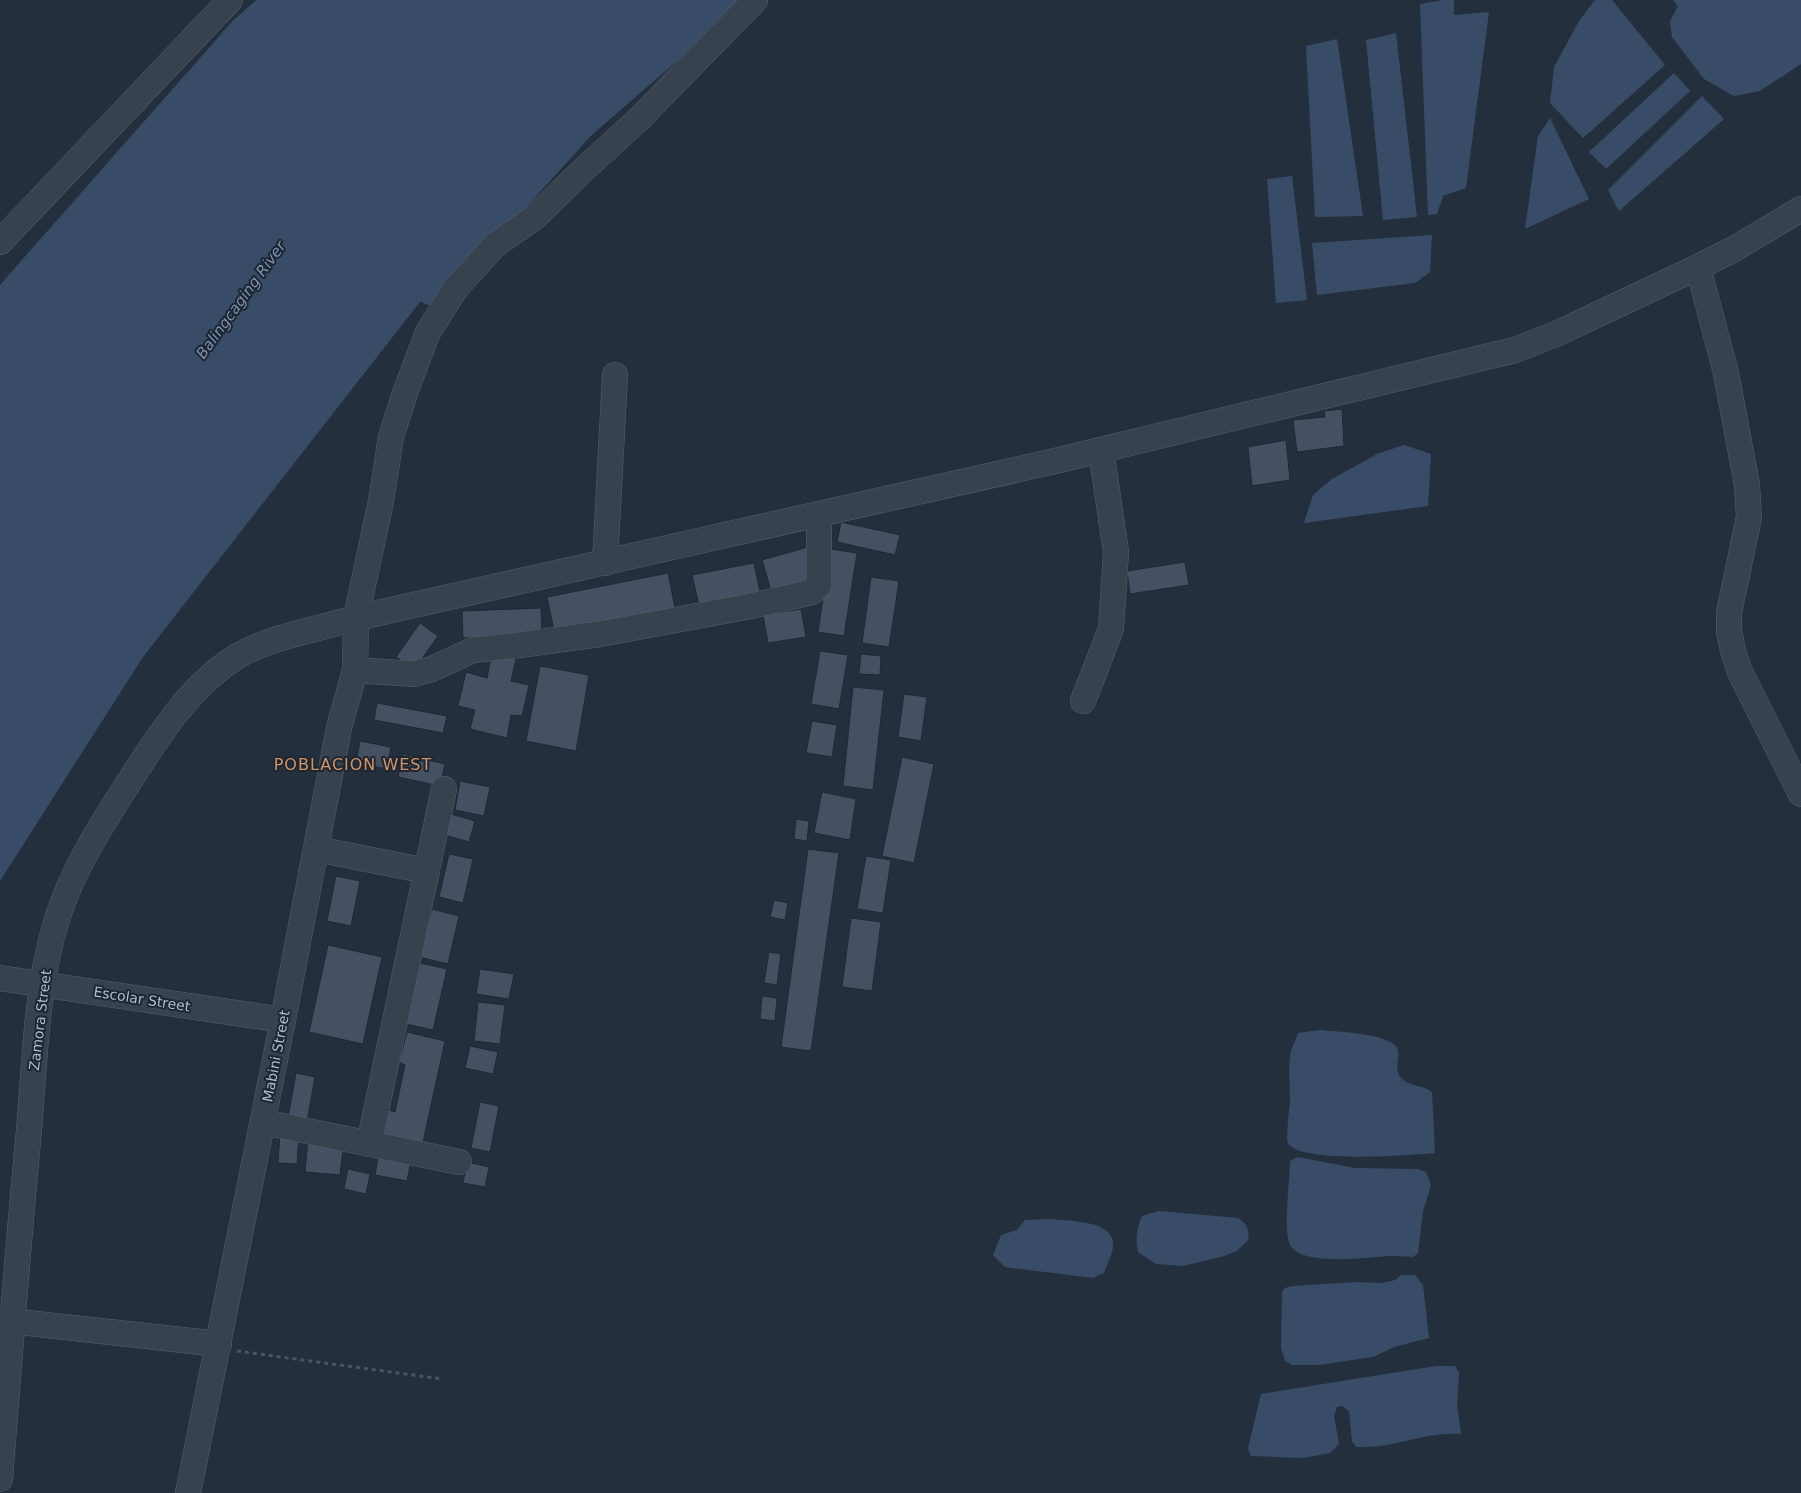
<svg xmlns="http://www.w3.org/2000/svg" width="1801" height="1493" font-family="'DejaVu Sans',sans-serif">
<rect width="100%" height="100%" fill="#242f3e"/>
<g fill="#394c67">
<path d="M281,0H723L579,125L430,289L143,657L0,881V312L8,300L245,31Z"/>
<path d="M1443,0H1454V15L1489,12L1466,188L1443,196L1437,214L1428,215L1420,4Z"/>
<path d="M1595,0H1612L1665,65L1583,138L1550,103L1554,67L1579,21Z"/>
<path d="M1673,0H1801V64L1760,91L1734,96L1704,79L1672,37L1670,21L1678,6Z"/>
<path d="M1396,33L1417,217L1383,220L1366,40Z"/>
<path d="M1337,39L1363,216L1315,217L1306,46Z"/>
<path d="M1674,73L1690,91L1606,169L1589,152Z"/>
<path d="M1702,96L1724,119L1619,211L1608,190Z"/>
<path d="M1550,118L1589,199L1525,229L1538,136Z"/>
<path d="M1292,176L1307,300L1276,303L1267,179Z"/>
<path d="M1432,235L1430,272L1415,283L1317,295L1312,243Z"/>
<path d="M1404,445L1431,454L1428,506L1304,523L1313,495L1332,479L1377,454Z"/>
<path d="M1320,1030C1336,1032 1390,1033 1397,1048C1401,1057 1393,1069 1401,1078C1409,1087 1422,1084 1432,1092L1435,1153C1411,1155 1299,1164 1288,1143C1286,1138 1289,1110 1290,1101C1290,1087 1288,1065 1291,1051C1293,1045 1296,1039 1298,1033Z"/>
<path d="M1298,1157L1355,1168L1418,1169L1426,1172L1431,1185L1423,1211L1418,1253L1413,1257C1406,1256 1398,1256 1390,1256C1368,1257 1303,1267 1290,1245C1283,1234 1290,1176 1290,1161Z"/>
<path d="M1159,1211L1238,1218C1247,1224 1250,1229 1248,1240L1237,1251L1224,1256L1183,1266L1156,1264L1138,1252C1135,1239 1137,1228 1142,1216Z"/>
<path d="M1051,1219C1068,1221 1112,1220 1113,1243C1114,1252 1107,1264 1104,1273L1093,1278L1005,1267L993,1255L1001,1235L1017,1230L1025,1220Z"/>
<path d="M1401,1275H1415L1423,1285L1429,1338L1394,1347L1373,1357L1319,1365H1292L1285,1361L1281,1348L1282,1292L1285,1288L1293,1286L1355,1282L1382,1283L1395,1280Z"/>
<path d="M1436,1366H1455L1459,1373L1457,1405L1461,1434C1426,1431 1392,1449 1356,1447L1352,1441L1349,1411L1342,1406L1337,1407L1334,1416L1339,1444L1330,1453L1303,1458L1251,1456L1248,1448L1261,1394Z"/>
</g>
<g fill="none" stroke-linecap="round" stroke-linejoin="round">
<g stroke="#394c67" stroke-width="32">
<path d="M431,289L579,125L723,0"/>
<path d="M0,312L8,300L245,31L281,0"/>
</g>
</g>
<g fill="#455162" stroke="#1f2835">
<path d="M1342,409L1344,446L1297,452L1293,420L1325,417L1324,411Z"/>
<path d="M1286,440L1290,480L1252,486L1248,447Z"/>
<path d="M841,522L900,535L895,555L837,542Z"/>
<path d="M808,547L817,581L772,594L762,560Z"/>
<path d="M830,549L857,553L844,636L818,632Z"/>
<path d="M1185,562L1189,585L1130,594L1127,571Z"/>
<path d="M754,563L760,592L699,605L692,575Z"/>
<path d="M668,573L675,608L554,631L547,597Z"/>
<path d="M871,577L899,581L889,647L862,643Z"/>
<path d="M541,608L542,634L463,638L462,611Z"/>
<path d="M801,609L806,637L768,643L763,615Z"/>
<path d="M420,623L438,636L414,670L396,657Z"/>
<path d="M820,651L848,655L839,709L811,704Z"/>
<path d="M492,653L516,659L511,681L529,685L522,716L511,715L507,738L470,729L475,710L458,706L466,672L487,678Z"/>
<path d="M861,654L881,656L880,675L859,674Z"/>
<path d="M540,666L589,675L576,751L526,741Z"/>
<path d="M853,687L884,690L873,790L843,786Z"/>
<path d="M904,694L927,697L921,741L898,737Z"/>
<path d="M377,703L447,716L443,733L374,720Z"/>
<path d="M812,721L837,725L832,757L806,753Z"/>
<path d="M360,741L391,747L387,769L356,763Z"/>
<path d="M403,754L445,764L440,786L398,777Z"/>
<path d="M902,757L934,764L914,863L882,856Z"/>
<path d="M460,781L490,787L484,816L455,810Z"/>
<path d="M822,792L856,799L850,840L814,833Z"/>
<path d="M451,814L475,821L469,842L445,835Z"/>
<path d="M796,819L809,821L807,841L794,839Z"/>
<path d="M808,849L839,853L811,1051L781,1047Z"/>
<path d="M449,854L473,859L463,903L439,897Z"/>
<path d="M866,856L891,860L883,913L857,909Z"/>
<path d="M336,876L360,881L351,926L327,921Z"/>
<path d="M774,900L788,903L785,920L770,917Z"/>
<path d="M432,909L459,916L448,964L419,957Z"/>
<path d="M851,918L881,922L872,991L842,987Z"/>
<path d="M328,945L382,957L363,1044L309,1032Z"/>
<path d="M769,952L781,954L777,985L764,983Z"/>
<path d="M420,963L447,969L433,1030L406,1024Z"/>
<path d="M480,969L514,974L509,999L476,994Z"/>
<path d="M762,996L777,998L775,1021L760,1019Z"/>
<path d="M478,1002L505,1005L500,1044L474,1041Z"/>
<path d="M407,1032L445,1041L422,1147L381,1137L388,1110L395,1112L405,1065L399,1062Z"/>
<path d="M470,1046L498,1052L493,1074L465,1068Z"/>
<path d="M296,1073L315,1077L307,1122L288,1118Z"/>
<path d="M480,1102L499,1106L490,1152L471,1148Z"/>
<path d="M280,1133L299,1135L297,1164L278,1163Z"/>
<path d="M308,1138L344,1141L340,1175L305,1172Z"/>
<path d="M380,1148L412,1155L407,1181L375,1175Z"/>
<path d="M467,1162L489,1167L485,1187L463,1183Z"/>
<path d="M348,1169L370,1174L366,1194L344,1189Z"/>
</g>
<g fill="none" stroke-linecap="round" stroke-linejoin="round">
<g stroke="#565f6c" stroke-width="26">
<g id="minor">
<path d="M0,242L230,0"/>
<path d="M1698,267L1726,373L1747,485L1749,517L1729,613V631L1733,651L1740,672L1801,794"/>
<path d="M605,563L615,375"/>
<path d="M355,670L414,674L432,669L473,650L519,645L600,634L751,606L812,592L819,585V514"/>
<path d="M1083,701L1111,629L1116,552L1101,450"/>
<path d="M316,849L427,871"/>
<path d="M0,978L283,1020"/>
<path d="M263,1122L459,1162"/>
<path d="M369,1144L444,789"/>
<path d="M0,1320L219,1344"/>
<path d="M0,1479C9,1363 18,1246 29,1130C35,1059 36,987 57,919C74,865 106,818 136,771C163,729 193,684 236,657C266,638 321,628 356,618L1055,461L1515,350L1556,334L1698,267L1734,249L1801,209"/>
<path d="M188,1493L283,1020L339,728L355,670L356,618L381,501L391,437L406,390L428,332L456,288L495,245L535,217L580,173L639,119L755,0"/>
</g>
</g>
<path stroke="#44595c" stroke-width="3" stroke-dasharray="4 4" stroke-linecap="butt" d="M237,1351L442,1379"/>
<use href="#minor" stroke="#38414e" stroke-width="25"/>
</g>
<g text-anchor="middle" stroke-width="4" stroke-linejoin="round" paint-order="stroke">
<g font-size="14" fill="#b4bcc9" stroke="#1d2633">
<text transform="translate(142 999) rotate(9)" y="5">Escolar Street</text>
<text transform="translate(40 1020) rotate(-83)" y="5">Zamora Street</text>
<text transform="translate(276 1056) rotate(-79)" y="5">Mabini Street</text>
</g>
<g font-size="15" font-style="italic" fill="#7c92b1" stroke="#1d2633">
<text transform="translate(241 300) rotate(-54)" y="5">Balingcaging River</text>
</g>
<g font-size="16" letter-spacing="1" fill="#d59563" stroke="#1d2633">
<text x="353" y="770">POBLACION WEST</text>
</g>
</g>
</svg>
